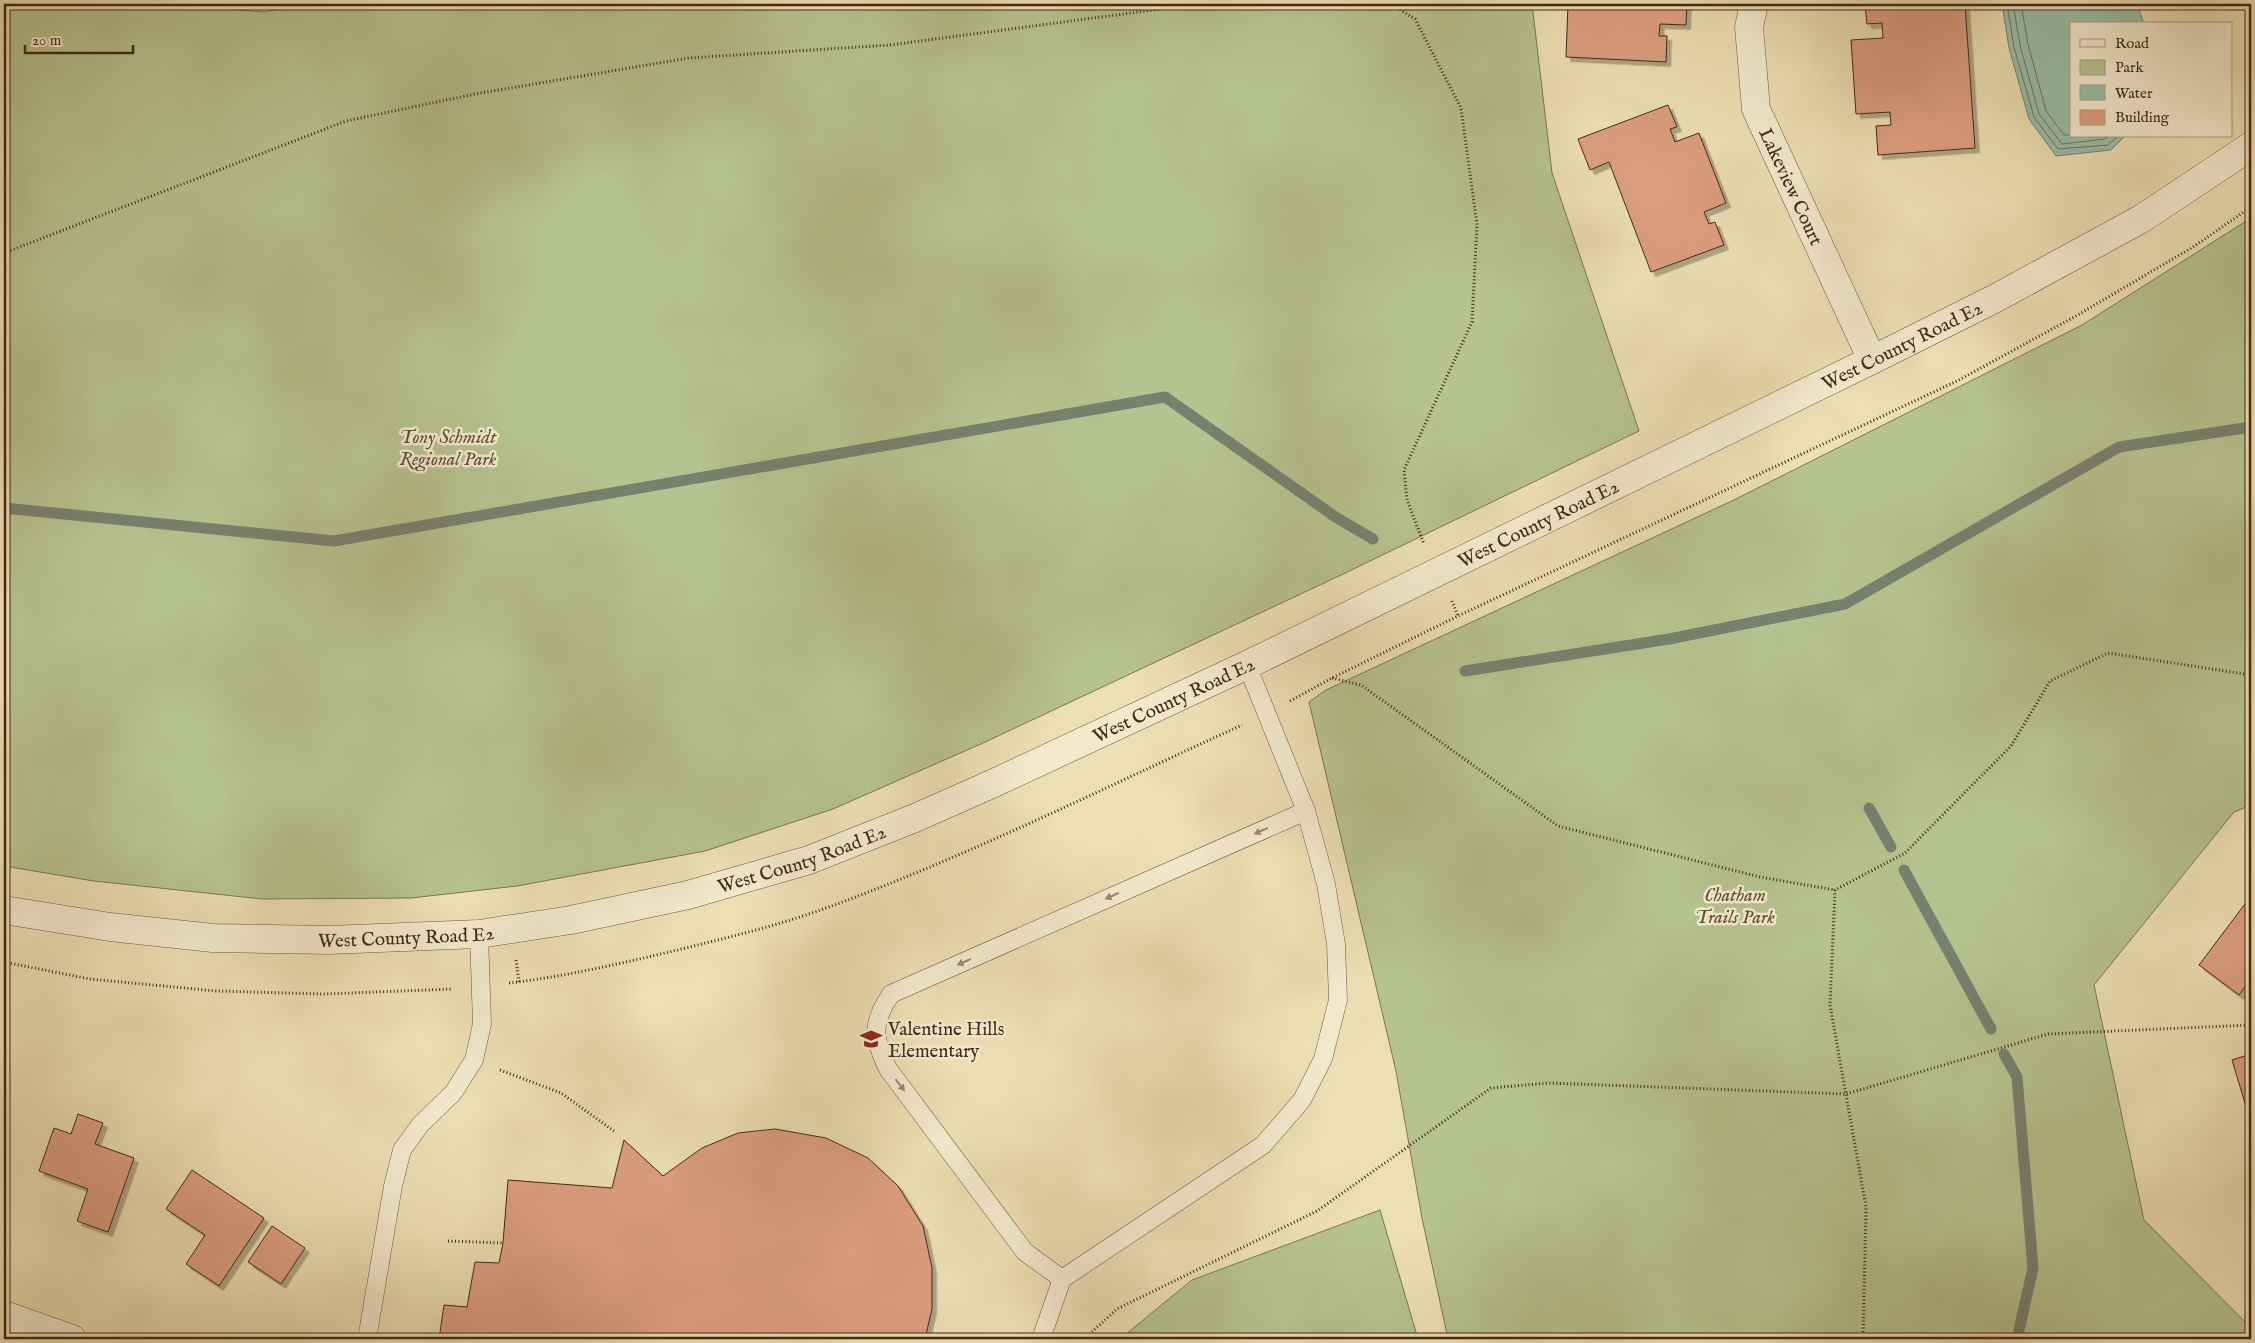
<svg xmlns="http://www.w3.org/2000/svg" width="2255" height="1343" font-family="'IM FELL English',serif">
<defs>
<filter id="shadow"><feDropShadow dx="4.5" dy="4.5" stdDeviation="0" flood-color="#0004"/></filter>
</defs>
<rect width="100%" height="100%" fill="#eddfb4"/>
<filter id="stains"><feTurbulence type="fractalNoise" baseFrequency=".004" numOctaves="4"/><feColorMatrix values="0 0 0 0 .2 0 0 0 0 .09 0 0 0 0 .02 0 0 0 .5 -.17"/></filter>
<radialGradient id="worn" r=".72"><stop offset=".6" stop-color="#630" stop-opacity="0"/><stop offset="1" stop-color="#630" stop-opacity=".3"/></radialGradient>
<g fill="#b6c28f" stroke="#7c7454">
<path d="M4,4H154L265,12L301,4H1532L1552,173L1639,431L1339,576L983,743L833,809L705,851L517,886L411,898L262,899L94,881L4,866Z"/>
<path d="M2251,218V805L2234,812L2094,985L2144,1220L2251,1328V1339H1448L1422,1218L1396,1071L1309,702L1326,690L1736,499L2082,325Z"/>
<path d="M1380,1210L1418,1339H1120L1192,1280Z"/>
</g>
<path fill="#9abda7" stroke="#77816e" d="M2002,4H2137L2144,24H2071V136H2125L2111,150L2056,156L2029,119L2009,48Z"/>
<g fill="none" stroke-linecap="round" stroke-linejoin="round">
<g stroke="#6e7260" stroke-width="1">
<path d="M2007,4L2014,47L2034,117L2058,149L2108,145L2118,136"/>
<path d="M2013,4L2020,45L2039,114L2062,144L2105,139L2109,136"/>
<path d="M2021,4L2028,44L2046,111L2064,135H2071"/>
</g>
<g stroke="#77816e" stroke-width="11">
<path d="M4,508L334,541L1165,397L1337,518L1373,539"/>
<path d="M1465,671L1669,639L1845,604L2119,447L2251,427"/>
<path d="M1869,808L1891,847"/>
<path d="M1904,870L1991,1029"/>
<path d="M2004,1054L2017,1077L2033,1268L2017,1339"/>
</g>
</g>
<g fill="#dc9e80" stroke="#432718" filter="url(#shadow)">
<path d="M1568,4L1590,6V4H1687L1686,25L1660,24L1659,36H1667L1666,62L1566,57Z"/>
<path d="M1965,4L1975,148L1878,155L1876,126L1891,125L1890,112L1856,114L1851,40L1883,38L1882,23L1867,24L1865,5Z"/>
<path d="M1668,105L1677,127L1670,129L1675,142L1699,133L1726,203L1704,212L1709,224L1715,222L1724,245L1651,272L1609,162L1590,170L1578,139Z"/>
<path d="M2251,896V979L2239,995L2199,965Z"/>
<path d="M2251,1054V1123L2232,1060Z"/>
<path d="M78,1114L103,1123L95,1144L134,1158L108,1232L77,1221L88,1189L39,1171L54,1128L71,1134Z"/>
<path d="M775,1129L826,1138L868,1158L898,1186L923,1226L932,1268V1309L925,1339H439L444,1305L467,1307L475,1262L499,1263L503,1243L508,1180L612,1188L624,1140L663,1176L702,1148L738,1133Z"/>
<path d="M192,1170L264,1218L219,1286L186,1264L205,1235L166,1209Z"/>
<path d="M272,1226L305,1248L281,1284L248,1262Z"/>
</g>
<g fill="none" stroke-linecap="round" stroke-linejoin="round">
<g stroke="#6e553f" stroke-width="19">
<g id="service">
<path d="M1062,1279L1025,1252L888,1069C873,1037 871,1024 891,994L1306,811"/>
<path d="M367,1339L393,1186L402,1150L420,1125L453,1093L474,1060L482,1024L479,934"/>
<path d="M1041,1339L1062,1279L1263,1145L1302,1100L1323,1059L1338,1000L1336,944L1326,884L1306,811L1247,665"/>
</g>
</g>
<g stroke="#6e553f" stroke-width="29">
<g id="minor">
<path id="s1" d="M1754,4L1749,27L1756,109L1872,360"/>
<path d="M4,1315L72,1339"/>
</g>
</g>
<g stroke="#6e553f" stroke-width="29">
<g id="tertiary">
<path id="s2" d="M4,910L110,927L213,938L329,940L479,934L571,920L688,895L809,860L915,818L994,783L1247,665L1872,360L1996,298L2141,219L2251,146"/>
</g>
</g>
<g stroke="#432718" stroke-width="3" stroke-dasharray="1 2.5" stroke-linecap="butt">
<path d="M1391,4L1415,19L1461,108L1477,225L1472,322L1404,470L1407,500L1424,544"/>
<path d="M4,253L346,121L475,94L689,58L890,45L1199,4"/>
<path d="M1452,601L1458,616"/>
<path d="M1332,678L1361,685L1558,826L1760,877L1835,890"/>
<path d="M1290,701L1332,678L1458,616L1957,381L2076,316L2193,247L2251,207"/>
<path d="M516,960L519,982"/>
<path d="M4,962L90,979L216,991L324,994L453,989"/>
<path d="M509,983C569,976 627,962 686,948C734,936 783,924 829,907C970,855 1106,787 1242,725"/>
<path d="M500,1070L561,1093L614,1131"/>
<path d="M448,1241L503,1243"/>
<path d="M1084,1339L1117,1309L1317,1211L1491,1088L1549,1083L1846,1094L2048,1034L2251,1025"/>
<path d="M1863,1339L1866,1207L1830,1005L1835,890L1905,853L2011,746L2050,681L2108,653L2251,675"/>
</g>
<use href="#service" stroke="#f3eace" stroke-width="18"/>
<use href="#minor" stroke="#f3eace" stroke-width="28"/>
<use href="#tertiary" stroke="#f3eace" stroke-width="28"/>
</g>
<defs><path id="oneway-solid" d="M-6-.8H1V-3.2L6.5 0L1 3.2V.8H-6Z" transform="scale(1.25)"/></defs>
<g fill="#9b8873">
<use href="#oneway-solid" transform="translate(1261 831) rotate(156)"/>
<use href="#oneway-solid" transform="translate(1112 896) rotate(156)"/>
<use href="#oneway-solid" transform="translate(964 962) rotate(156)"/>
<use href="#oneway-solid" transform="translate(900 1085) rotate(52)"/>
</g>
<defs>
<g id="school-bare" transform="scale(1.725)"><path d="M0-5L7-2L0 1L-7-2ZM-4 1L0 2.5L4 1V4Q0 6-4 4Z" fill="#8f2418" stroke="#f3eace" stroke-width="2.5" paint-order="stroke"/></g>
</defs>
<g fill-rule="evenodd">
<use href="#school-bare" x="871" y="1039"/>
</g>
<g text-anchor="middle" stroke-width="5" stroke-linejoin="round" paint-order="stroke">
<g font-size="19" fill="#432718" stroke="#f3eace">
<text dy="7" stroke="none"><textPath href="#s1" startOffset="191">Lakeview Court</textPath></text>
<text dy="7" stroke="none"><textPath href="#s2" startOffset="2024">West County Road E2</textPath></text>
<text dy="7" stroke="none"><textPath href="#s2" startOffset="1619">West County Road E2</textPath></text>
<text dy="7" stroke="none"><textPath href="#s2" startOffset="1214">West County Road E2</textPath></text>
<text dy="7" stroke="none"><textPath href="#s2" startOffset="809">West County Road E2</textPath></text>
<text dy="7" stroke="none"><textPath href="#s2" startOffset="404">West County Road E2</textPath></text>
</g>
<g font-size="19" font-style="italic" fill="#604e36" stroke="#f3eace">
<text x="448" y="443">Tony Schmidt<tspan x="448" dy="22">Regional Park</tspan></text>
<text x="1735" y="901">Chatham<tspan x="1735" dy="22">Trails Park</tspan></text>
</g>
<g font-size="19" fill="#432718" stroke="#f3eace" text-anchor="start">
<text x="888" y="1035">Valentine Hills<tspan x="888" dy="22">Elementary</tspan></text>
</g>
</g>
<rect width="2255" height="1343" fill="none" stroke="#eddfb4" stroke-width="20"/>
<rect x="5" y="5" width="2245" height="1333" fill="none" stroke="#432718" stroke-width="2.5"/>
<rect x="10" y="10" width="2235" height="1323" fill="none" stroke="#432718"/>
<rect x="2070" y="22" width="162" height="115" fill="#f3eace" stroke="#ad9c85"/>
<rect x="2080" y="39" width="25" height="8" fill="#f3eace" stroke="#ad9c85"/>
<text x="2115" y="48" font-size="15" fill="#432718">Road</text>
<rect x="2080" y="60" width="25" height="15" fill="#b6c28f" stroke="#ad9c85"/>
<text x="2115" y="72" font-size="15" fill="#432718">Park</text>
<rect x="2080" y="85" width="25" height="15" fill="#9abda7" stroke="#ad9c85"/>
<text x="2115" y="98" font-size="15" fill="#432718">Water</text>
<rect x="2080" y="110" width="25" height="15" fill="#dc9e80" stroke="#ad9c85"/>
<text x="2115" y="122" font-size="15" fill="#432718">Building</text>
<path d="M25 45v8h108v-8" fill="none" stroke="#432718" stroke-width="2.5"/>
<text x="32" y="45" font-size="15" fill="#432718" stroke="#f3eace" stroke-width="4" paint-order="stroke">20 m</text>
<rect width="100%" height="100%" filter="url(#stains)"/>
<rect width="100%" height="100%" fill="url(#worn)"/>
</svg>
